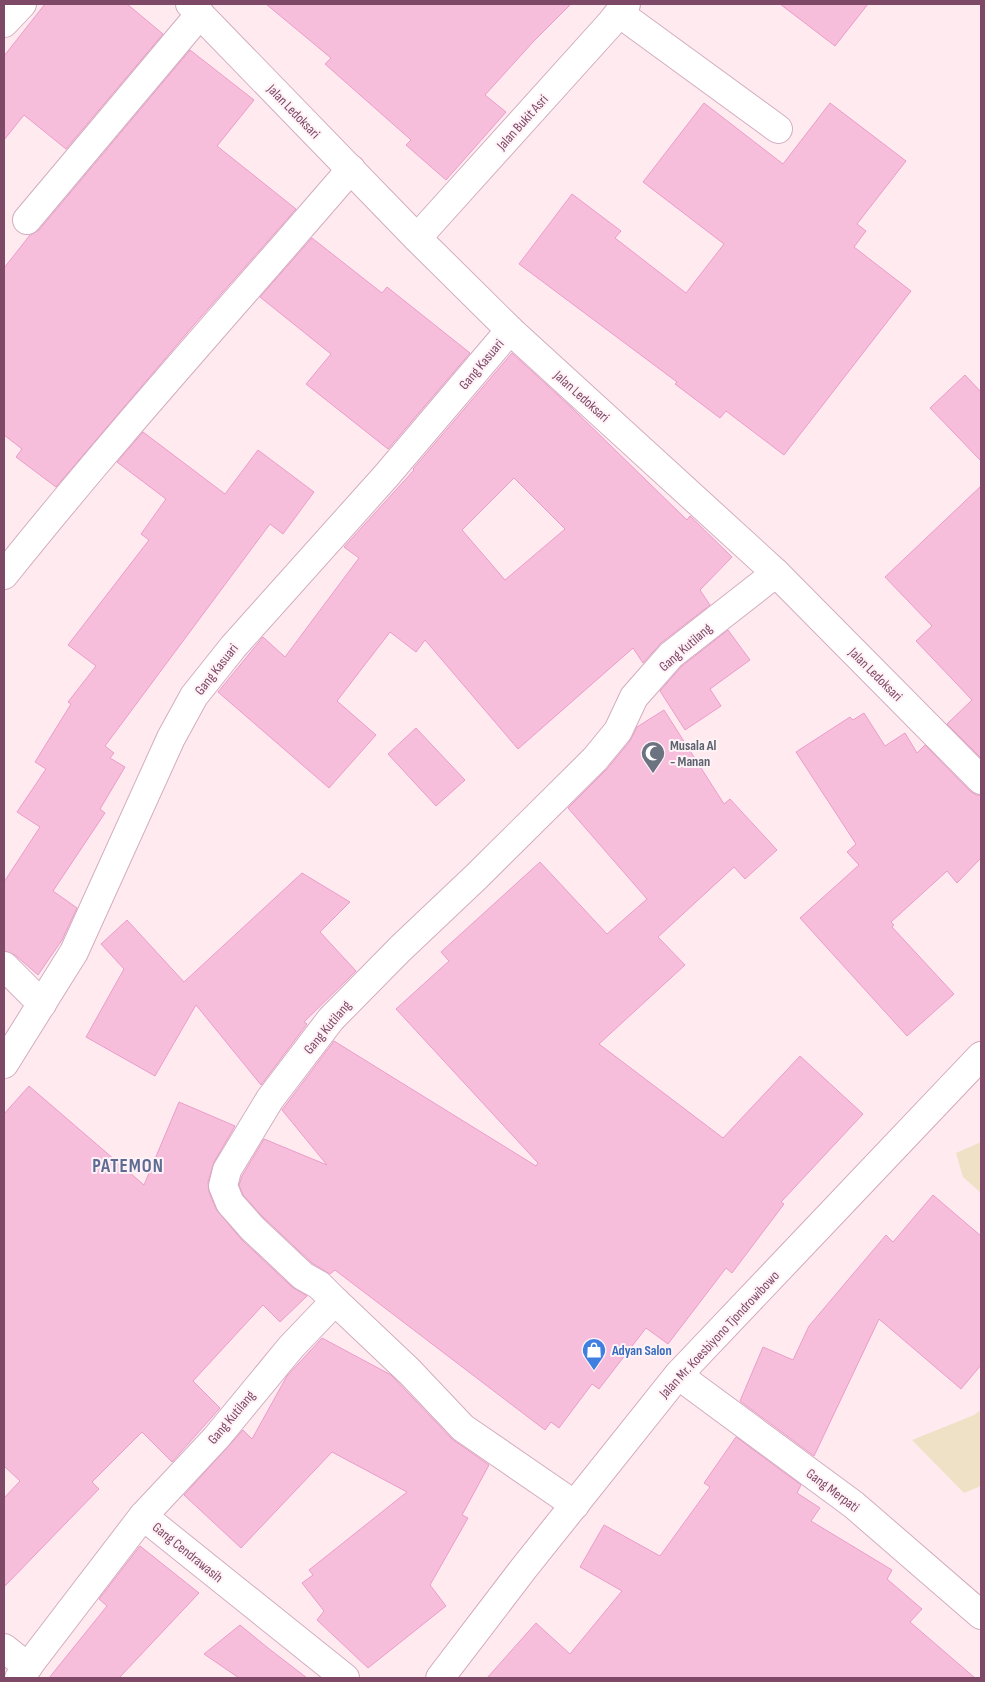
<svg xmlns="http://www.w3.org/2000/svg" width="985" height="1682" font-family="'Sofia Sans Condensed',sans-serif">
<rect width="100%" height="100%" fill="#ffeaf0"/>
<g fill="#efe1c5">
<path d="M981,1142V1193L963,1177L956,1153Z"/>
<path d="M981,1410V1486L964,1493L912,1440L974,1415Z"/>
</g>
<g fill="#f7bedc" stroke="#ec9cc8" fill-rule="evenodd">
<path d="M45,4H127L163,34L66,149L24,115L4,140V56Z"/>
<path d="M266,4H571L533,42L485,95L506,112L446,180L406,145L411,140L325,64L331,58Z"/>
<path d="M780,4H868L835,46Z"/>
<path d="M190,50L254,100L217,146L296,209L193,326L56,487L16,457L22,449L4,435V268L30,235L39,230Z"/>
<path d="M704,103L783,164L830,103L906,161L857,224L866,231L854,247L911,291L784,455L726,411L720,418L675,384L677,382L519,264L572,194L621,231L615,238L686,293L724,244L643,182Z"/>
<path d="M312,238L382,293L387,287L470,353L388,449L306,384L331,354L260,297Z"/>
<path d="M512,353L572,408L687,520L690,516L732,557L700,590L710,605L661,643L643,663L633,648L518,749L425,640L416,652L390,632L337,701L376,735L329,788L218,692L263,637L285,657L359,558L344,547L414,470L413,469ZM514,478L565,529L505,580L462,530Z"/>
<path d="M965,375L981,392V461L930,408Z"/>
<path d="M143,432L225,494L258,450L314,492L283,534L270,524L105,746L114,753L110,758L125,767L100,809L105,813L53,891L77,908L62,940L38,975L15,955L4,951V882L40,827L17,812L46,769L35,762L71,704L68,702L96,666L68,645L149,540L141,534L166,499L117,462Z"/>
<path d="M981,486V758L947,724L972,700L916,641L932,626L885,577Z"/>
<path d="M728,630L750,660L710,689L721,706L685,730L660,691L682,666Z"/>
<path d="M664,710L724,804L730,799L777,850L745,879L734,867L658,937L685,965L599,1044L723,1138L800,1056L863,1114L781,1202L784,1204L732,1273L726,1268L668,1344L646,1328L599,1389L592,1384L559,1428L551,1422L545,1430L335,1270L330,1274L312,1263L263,1217L243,1195L239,1185L242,1176L264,1139L327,1165L282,1110L334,1041L536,1166L538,1163L396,1009L449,961L441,952L540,862L607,934L647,899L568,808L607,769L630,741L637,727Z"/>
<path d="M864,713L885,746L905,733L917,753L925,745L970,791L976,795H981V858L957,883L947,871L891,922L894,925L892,927L954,994L907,1036L800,918L859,865L847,852L856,844L796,752L850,717L853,720Z"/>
<path d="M416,728L465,780L436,806L388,754Z"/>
<path d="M302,873L350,902L320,932L356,971L304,1022L307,1024L261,1085L196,1005L155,1076L86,1037L124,969L101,944L127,920L184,982Z"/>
<path d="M29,1086L144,1185L179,1102L235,1126L214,1162L208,1182L209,1192L216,1209L241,1239L292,1287L307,1296L280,1322L263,1305L193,1381L220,1408L172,1462L142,1432L92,1482L99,1489L4,1587V1498L20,1481L4,1466V1114Z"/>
<path d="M933,1195L981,1236V1365L961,1389L879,1319L814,1456L740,1401L763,1347L793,1360L809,1326L886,1235L893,1242Z"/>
<path d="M322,1338L391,1375L452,1439L489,1465L462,1515L468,1518L430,1585L446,1606L368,1668L317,1620L324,1611L302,1583L313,1575L309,1570L407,1492L332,1452L241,1548L184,1495L243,1430L252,1439L287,1376Z"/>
<path d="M736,1437L801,1485L797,1493L820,1508L811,1521L892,1570L887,1579L922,1609L910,1622L975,1678H487L536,1623L570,1654L622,1591L580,1567L604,1525L660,1556L710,1487L704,1483Z"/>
<path d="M140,1546L199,1593L119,1678H49L107,1606L99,1599Z"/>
<path d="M240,1625L268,1648L307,1678H239L204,1654Z"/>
</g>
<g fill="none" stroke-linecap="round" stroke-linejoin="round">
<g stroke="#d3adc0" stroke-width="30">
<g id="street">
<path d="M190,4L417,238L510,330L776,573L981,780"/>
<path d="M619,13L778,129"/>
<path d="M4,23L22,4"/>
<path d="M27,220L200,14"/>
<path d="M417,238L610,24L626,4"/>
<path d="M4,575C115,436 235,304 351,169"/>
<path d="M4,966L42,1004"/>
<path d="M4,1064L74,952L171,738L194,696L233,647L386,476L510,330"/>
<path d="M335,1301L410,1372L463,1428L575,1505"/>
<path d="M678,1375L854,1505L981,1615"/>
<path d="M143,1516L216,1438L291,1347L335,1301L319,1285L303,1276L252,1228L230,1203L223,1186L227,1170L270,1099L331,1019L401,948L476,877L595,759L618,731L634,697L671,655L776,573"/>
<path d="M4,1648L28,1667"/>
<path d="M19,1678L143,1516L345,1678"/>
</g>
</g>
<g stroke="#d5a7be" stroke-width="30">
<path id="secondary" d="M440,1678L524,1568L678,1375L981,1056"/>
</g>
<use href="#street" stroke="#fff" stroke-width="28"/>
<use href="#secondary" stroke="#fff" stroke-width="28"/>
</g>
<defs>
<g id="mosque-pin" transform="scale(1.25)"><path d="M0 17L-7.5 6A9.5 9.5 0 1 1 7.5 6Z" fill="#6b7280" stroke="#fff2f6"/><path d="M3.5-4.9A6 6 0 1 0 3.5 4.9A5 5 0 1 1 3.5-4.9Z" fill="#fff"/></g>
<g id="shop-pin" transform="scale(1.25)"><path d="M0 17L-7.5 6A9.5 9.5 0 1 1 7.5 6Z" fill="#3f7fe0" stroke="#fff2f6"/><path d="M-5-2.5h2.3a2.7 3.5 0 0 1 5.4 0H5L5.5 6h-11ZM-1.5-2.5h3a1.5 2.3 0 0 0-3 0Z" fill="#fff"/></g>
</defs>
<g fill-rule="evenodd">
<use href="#mosque-pin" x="653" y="753"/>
<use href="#shop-pin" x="594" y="1350"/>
</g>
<g text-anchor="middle" stroke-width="4" stroke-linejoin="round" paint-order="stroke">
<g font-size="14" fill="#7e4967" stroke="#fff2f6">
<text transform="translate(294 111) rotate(46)" y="5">Jalan Ledoksari</text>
<text transform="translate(522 122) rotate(-48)" y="5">Jalan Bukit Asri</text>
<text transform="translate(481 364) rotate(-50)" y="5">Gang Kasuari</text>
<text transform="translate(582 396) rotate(42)" y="5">Jalan Ledoksari</text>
<text transform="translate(685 647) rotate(-41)" y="5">Gang Kutilang</text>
<text transform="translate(216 669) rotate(-52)" y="5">Gang Kasuari</text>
<text transform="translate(876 674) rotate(45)" y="5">Jalan Ledoksari</text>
<text transform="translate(327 1027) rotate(-50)" y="5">Gang Kutilang</text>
<text transform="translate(719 1334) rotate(-47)" y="5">Jalan Mr. Koesbiyono Tjondrowibowo</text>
<text transform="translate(231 1417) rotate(-50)" y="5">Gang Kutilang</text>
<text transform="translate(833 1490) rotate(37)" y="5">Gang Merpati</text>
<text transform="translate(188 1552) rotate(39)" y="5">Gang Cendrawasih</text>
</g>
<g font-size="14" font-weight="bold" fill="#5b616d" stroke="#fff2f6" text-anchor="start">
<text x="670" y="750">Musala Al<tspan x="670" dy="16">- Manan</tspan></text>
</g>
<g font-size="14" font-weight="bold" fill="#366cbe" stroke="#fff2f6" text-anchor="start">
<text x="612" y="1355">Adyan Salon</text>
</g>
<g font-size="19" font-weight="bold" letter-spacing="1" fill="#5d6b92" stroke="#fff2f6">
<text x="128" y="1172">PATEMON</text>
</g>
</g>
<rect width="985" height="1682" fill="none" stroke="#7e4967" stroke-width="10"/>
</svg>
